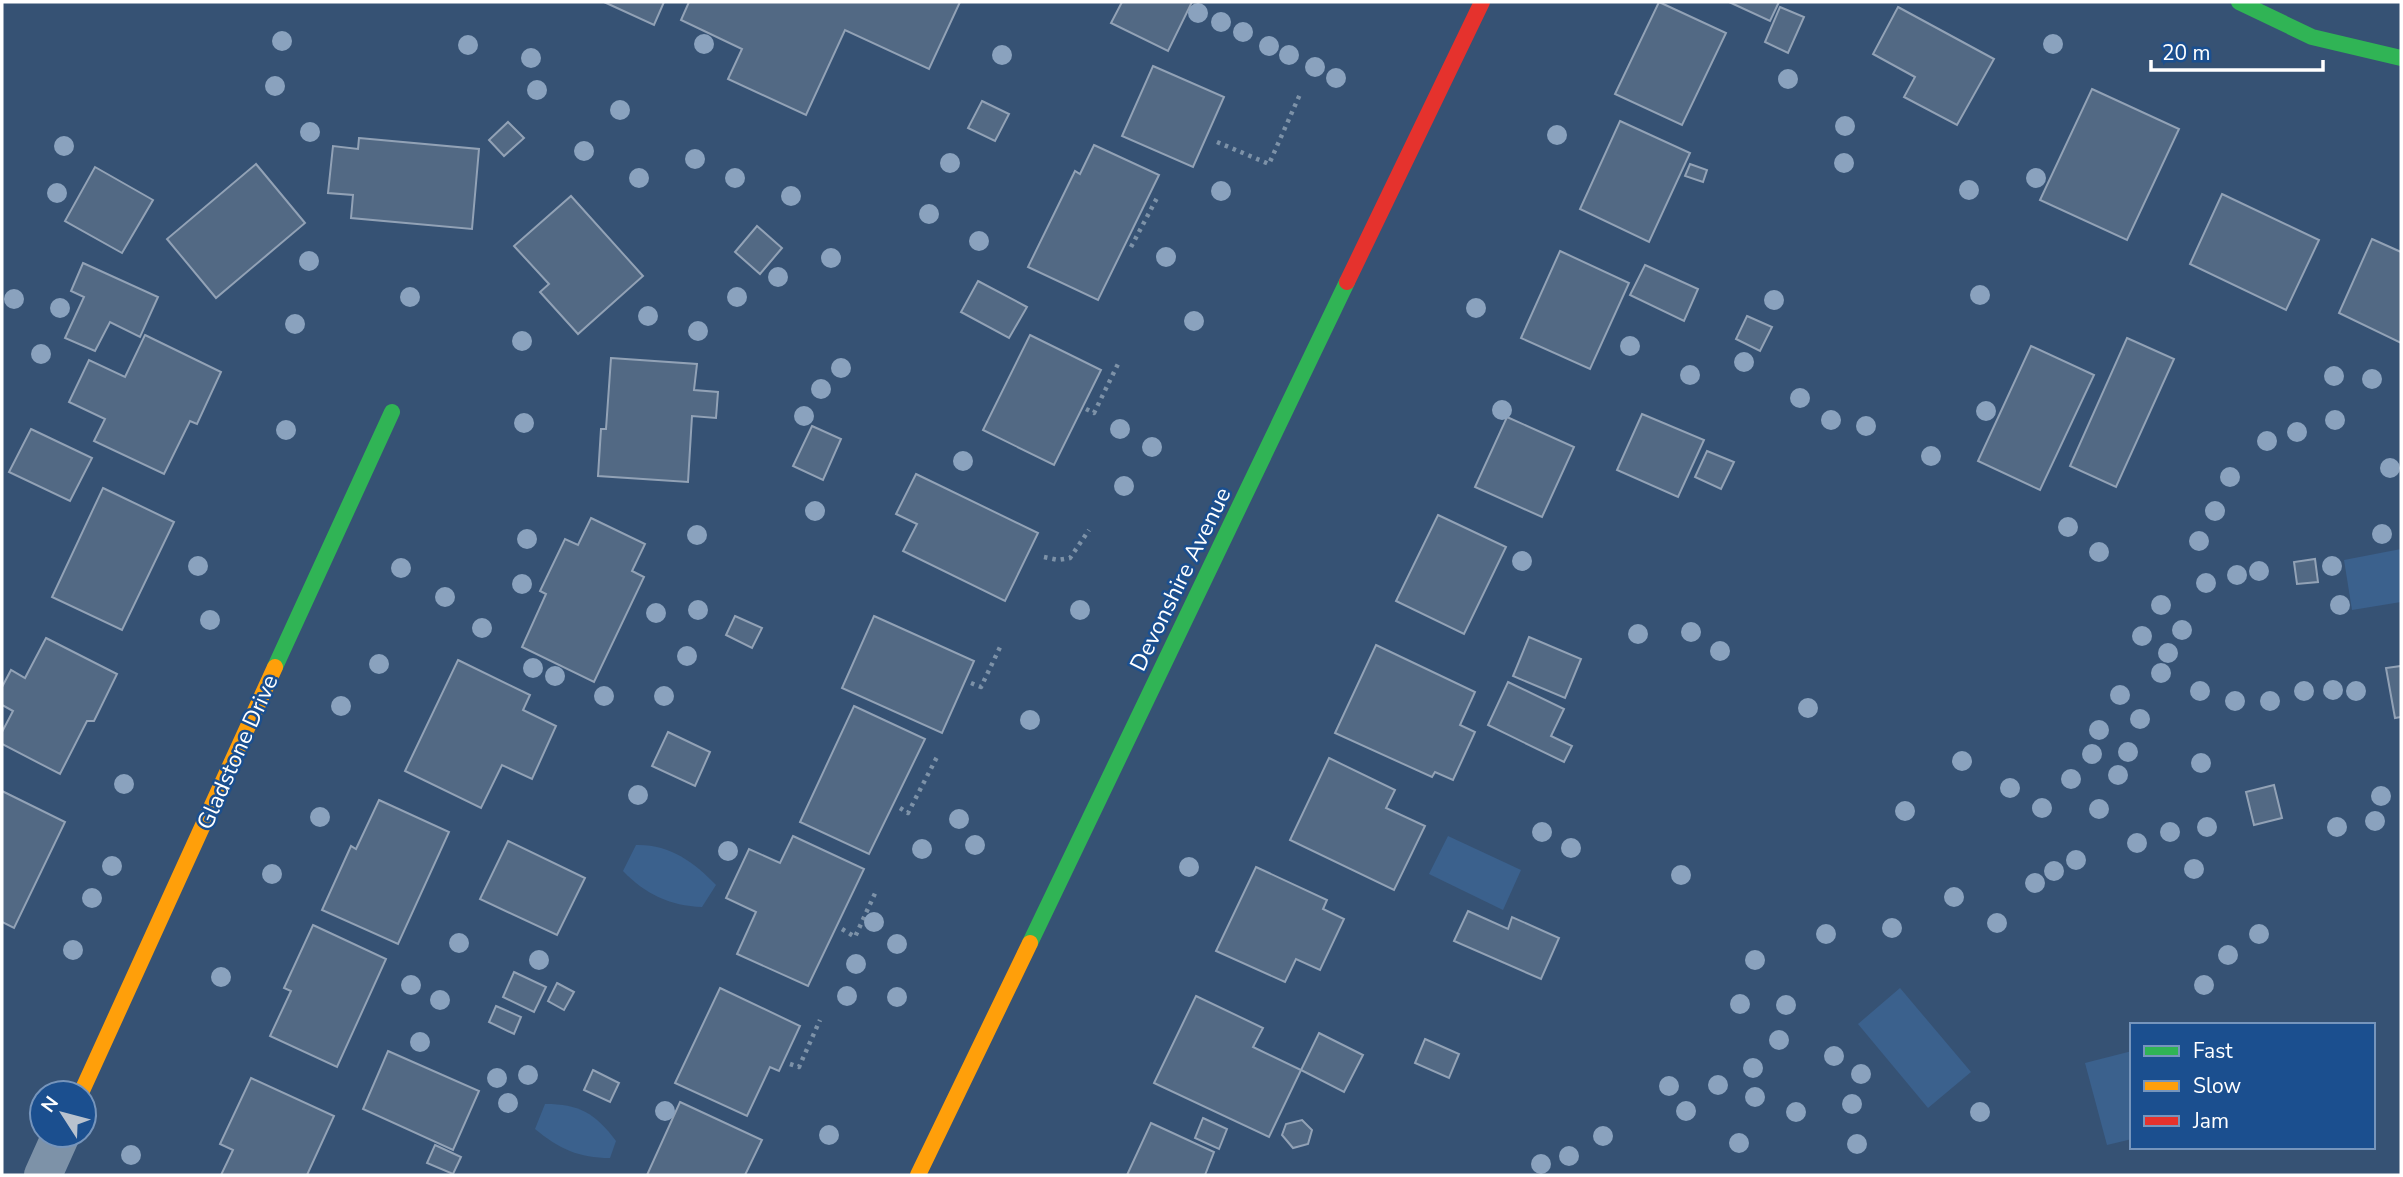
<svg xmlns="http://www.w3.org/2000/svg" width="2403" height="1177" font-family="'Nunito Sans',sans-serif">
<rect width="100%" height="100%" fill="#365274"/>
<g fill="#3b618d">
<path d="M2401,549V602L2352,610L2344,560Z"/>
<path d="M1448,836L1521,870L1503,910L1429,874Z"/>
<path d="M636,845C669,844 694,862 716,885L702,907C670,906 645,894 623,871Z"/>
<path d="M1900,988L1971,1072L1928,1108L1858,1024Z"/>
<path d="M2132,1051V1139L2107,1145L2085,1063Z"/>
<path d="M545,1104C579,1104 595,1113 616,1141L610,1158C579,1158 559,1149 535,1129Z"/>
</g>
<g fill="#526984" stroke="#92a2b6" stroke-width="2">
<path d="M604,2H664L654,25Z"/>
<path d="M689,2H960L929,69L845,30L806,115L728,79L742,49L681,20Z"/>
<path d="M1122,2H1192L1168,51L1111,23Z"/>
<path d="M1659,2L1726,33L1682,125L1615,94Z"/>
<path d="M1729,2H1779L1770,21Z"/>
<path d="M1780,7L1804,17L1788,53L1765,42Z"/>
<path d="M1898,7L1994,59L1957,125L1904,97L1915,77L1873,54Z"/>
<path d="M1153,66L1224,97L1193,167L1122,136Z"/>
<path d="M2092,89L2179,129L2127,240L2040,200Z"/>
<path d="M982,101L1009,114L995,141L968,128Z"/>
<path d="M1620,121L1690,153L1649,242L1580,209Z"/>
<path d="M508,122L524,138L504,156L489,140Z"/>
<path d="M359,138L479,149L472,229L351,218L353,195L328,193L333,146L358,149Z"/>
<path d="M1094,145L1159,175L1098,300L1028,267L1075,171L1080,174Z"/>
<path d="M256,164L305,223L216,298L167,239Z"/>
<path d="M1690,164L1707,170L1703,182L1685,176Z"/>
<path d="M95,167L153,200L122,253L65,221Z"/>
<path d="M2222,194L2319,240L2286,310L2190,264Z"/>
<path d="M571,196L643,276L578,334L540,292L549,284L514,246Z"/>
<path d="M757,226L782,248L760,274L735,252Z"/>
<path d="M2372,239L2401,252V343L2339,313Z"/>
<path d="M1560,251L1629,283L1590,369L1521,338Z"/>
<path d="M83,263L158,297L140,337L110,322L95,351L65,338L84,297L71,291Z"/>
<path d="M1645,265L1698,289L1684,321L1630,295Z"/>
<path d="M978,281L1027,307L1009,338L961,312Z"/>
<path d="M1747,316L1772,327L1760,351L1736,339Z"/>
<path d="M145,335L221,372L197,424L190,421L164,474L94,441L105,419L69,402L89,360L125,377Z"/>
<path d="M1030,335L1101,370L1054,465L983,430Z"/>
<path d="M2127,338L2174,359L2116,487L2070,466Z"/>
<path d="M2031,346L2094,375L2040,490L1978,461Z"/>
<path d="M611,358L697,364L694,390L718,392L716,418L692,416L688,482L598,476L601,429H606Z"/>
<path d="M1642,414L1704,440L1678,497L1617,470Z"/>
<path d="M1507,417L1574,447L1542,517L1475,487Z"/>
<path d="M812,426L841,439L823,480L793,466Z"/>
<path d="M31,429L92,458L70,501L9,472Z"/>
<path d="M1707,451L1734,462L1721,489L1695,477Z"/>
<path d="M916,474L1038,533L1005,601L903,551L917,524L896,514Z"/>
<path d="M103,488L174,522L122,630L52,597Z"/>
<path d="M1438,515L1506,547L1464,634L1396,601Z"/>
<path d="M591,518L645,544L632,571L644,577L594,682L522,647L546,594L540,591L565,539L578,545Z"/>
<path d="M2315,559L2318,582L2297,584L2294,562Z"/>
<path d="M735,616L762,628L752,648L726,635Z"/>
<path d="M874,616L974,661L942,733L842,688Z"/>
<path d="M1529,637L1581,659L1565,698L1513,676Z"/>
<path d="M46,638L117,674L94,721H87L60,774L2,744V732L13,711L2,705V687L11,670L25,678Z"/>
<path d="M1376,645L1475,692L1460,725L1475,732L1453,780L1435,772L1432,777L1335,733Z"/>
<path d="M458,660L530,695L523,710L556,726L532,779L502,765L481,808L405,771Z"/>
<path d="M2401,666V717L2395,718L2386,668Z"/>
<path d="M1508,682L1564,709L1551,736L1572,746L1564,762L1488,725Z"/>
<path d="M854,706L925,739L869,854L800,822Z"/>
<path d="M668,732L710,752L695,786L652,766Z"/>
<path d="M1329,758L1395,790L1386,808L1425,826L1394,890L1290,840Z"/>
<path d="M2274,785L2282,818L2254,825L2246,792Z"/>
<path d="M2,791L65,822L14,928L2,922Z"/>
<path d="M379,800L449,832L398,944L322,910L351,846L356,849Z"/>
<path d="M793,836L864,869L808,986L737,954L756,912L726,898L749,849L780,863Z"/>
<path d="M508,841L585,878L557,935L480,899Z"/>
<path d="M1256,867L1327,900L1323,909L1344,919L1320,970L1296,959L1285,982L1216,951Z"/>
<path d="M1468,911L1508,929L1512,917L1559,938L1541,979L1454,941Z"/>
<path d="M313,925L386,959L337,1067L270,1036L291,991L284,988Z"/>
<path d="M514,972L546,987L534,1012L503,997Z"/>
<path d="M557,983L574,992L564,1010L548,1001Z"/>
<path d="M720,988L800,1026L779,1071L770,1067L747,1116L675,1083Z"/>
<path d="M1196,996L1263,1028L1253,1047L1301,1070L1269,1137L1154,1083Z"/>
<path d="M496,1006L521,1017L514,1034L489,1022Z"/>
<path d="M1319,1033L1363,1055L1344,1092L1301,1070Z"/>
<path d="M1425,1039L1459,1054L1449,1078L1415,1063Z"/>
<path d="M388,1051L479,1091L453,1150L363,1109Z"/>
<path d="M593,1070L619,1083L610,1102L584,1090Z"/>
<path d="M251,1078L334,1116L307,1175H221L233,1150L220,1144Z"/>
<path d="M680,1102L762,1140L745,1175H647Z"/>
<path d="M1203,1118L1227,1129L1219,1149L1195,1138Z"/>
<path d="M1302,1120L1312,1130L1308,1144L1293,1148L1282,1135L1286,1124Z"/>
<path d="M1151,1123L1214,1152L1205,1175H1127Z"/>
<path d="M435,1145L461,1157L453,1174L427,1163Z"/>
</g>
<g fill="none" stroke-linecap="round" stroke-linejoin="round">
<g stroke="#7d92a8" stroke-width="4.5" stroke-dasharray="3.5 5" stroke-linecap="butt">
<path d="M1217,142L1269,164L1301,92"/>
<path d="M1131,247L1158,196"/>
<path d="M1086,409L1094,413L1118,364"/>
<path d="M1044,557L1058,560L1070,558L1089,530"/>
<path d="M971,683L981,687L1002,643"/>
<path d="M900,808L908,813L938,755"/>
<path d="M842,929L855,937L877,889"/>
<path d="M790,1064L799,1067L820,1020"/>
</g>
<path stroke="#7d92a8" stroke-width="38" d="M43,1175L61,1135"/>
<g stroke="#30b455" stroke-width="16">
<path d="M2239,2L2312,37L2401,58"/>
<path d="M275,667L392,412"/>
<path d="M1030,943L1347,282"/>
</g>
<g stroke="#ff9f0a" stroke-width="16">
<path d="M81,1093L275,667"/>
<path d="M918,1175L1030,943"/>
</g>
<path stroke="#e5322d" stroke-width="16" d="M1347,282L1482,2"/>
</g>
<g fill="#8aa2be">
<circle cx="1198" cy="13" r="10"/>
<circle cx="1221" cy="22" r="10"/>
<circle cx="1243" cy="32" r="10"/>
<circle cx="282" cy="41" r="10"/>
<circle cx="704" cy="44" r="10"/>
<circle cx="2053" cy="44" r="10"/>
<circle cx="468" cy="45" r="10"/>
<circle cx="1269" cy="46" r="10"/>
<circle cx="1002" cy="55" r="10"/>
<circle cx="1289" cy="55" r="10"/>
<circle cx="531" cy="58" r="10"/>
<circle cx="1315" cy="67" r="10"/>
<circle cx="1336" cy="78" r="10"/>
<circle cx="1788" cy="79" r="10"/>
<circle cx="275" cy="86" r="10"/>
<circle cx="537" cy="90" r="10"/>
<circle cx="620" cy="110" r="10"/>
<circle cx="1845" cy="126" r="10"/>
<circle cx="310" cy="132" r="10"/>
<circle cx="1557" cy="135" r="10"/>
<circle cx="64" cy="146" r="10"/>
<circle cx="584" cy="151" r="10"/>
<circle cx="695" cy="159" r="10"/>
<circle cx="950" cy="163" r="10"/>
<circle cx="1844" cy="163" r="10"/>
<circle cx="639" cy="178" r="10"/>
<circle cx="735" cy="178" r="10"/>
<circle cx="2036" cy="178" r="10"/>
<circle cx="1969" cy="190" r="10"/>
<circle cx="1221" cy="191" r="10"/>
<circle cx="57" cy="193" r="10"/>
<circle cx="791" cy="196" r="10"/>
<circle cx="929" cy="214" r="10"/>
<circle cx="979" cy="241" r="10"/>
<circle cx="1166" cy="257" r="10"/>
<circle cx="831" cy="258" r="10"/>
<circle cx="309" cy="261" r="10"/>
<circle cx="778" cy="277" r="10"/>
<circle cx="1980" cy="295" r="10"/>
<circle cx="410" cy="297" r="10"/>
<circle cx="737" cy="297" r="10"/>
<circle cx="14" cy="299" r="10"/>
<circle cx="1774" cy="300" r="10"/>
<circle cx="60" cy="308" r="10"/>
<circle cx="1476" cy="308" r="10"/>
<circle cx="648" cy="316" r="10"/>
<circle cx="1194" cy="321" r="10"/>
<circle cx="295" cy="324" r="10"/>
<circle cx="698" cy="331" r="10"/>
<circle cx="522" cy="341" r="10"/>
<circle cx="1630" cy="346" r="10"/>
<circle cx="41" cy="354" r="10"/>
<circle cx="1744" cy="362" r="10"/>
<circle cx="841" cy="368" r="10"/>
<circle cx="1690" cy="375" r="10"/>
<circle cx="2334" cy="376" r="10"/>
<circle cx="2372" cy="379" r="10"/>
<circle cx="821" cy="389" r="10"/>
<circle cx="1800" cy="398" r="10"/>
<circle cx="1502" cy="410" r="10"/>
<circle cx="1986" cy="411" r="10"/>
<circle cx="804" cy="416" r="10"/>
<circle cx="1831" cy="420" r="10"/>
<circle cx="2335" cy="420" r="10"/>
<circle cx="524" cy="423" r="10"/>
<circle cx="1866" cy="426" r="10"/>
<circle cx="1120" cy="429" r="10"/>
<circle cx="286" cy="430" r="10"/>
<circle cx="2297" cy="432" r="10"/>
<circle cx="2267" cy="441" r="10"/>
<circle cx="1152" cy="447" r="10"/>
<circle cx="1931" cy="456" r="10"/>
<circle cx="963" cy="461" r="10"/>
<circle cx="2390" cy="468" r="10"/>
<circle cx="2230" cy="477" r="10"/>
<circle cx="1124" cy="486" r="10"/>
<circle cx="815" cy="511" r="10"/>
<circle cx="2215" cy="511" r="10"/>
<circle cx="2068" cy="527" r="10"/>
<circle cx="2382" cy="534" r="10"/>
<circle cx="697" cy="535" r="10"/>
<circle cx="527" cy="539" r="10"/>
<circle cx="2199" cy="541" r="10"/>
<circle cx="2099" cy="552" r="10"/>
<circle cx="1522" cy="561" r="10"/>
<circle cx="198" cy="566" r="10"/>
<circle cx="2332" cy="566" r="10"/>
<circle cx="401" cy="568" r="10"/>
<circle cx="2259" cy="571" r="10"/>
<circle cx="2237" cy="575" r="10"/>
<circle cx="2206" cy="583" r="10"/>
<circle cx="522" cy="584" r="10"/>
<circle cx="445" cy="597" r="10"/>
<circle cx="2161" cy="605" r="10"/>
<circle cx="2340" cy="605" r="10"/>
<circle cx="698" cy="610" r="10"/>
<circle cx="1080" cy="610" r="10"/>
<circle cx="656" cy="613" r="10"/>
<circle cx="210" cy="620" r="10"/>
<circle cx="482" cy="628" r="10"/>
<circle cx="2182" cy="630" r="10"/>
<circle cx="1691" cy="632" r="10"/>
<circle cx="1638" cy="634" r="10"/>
<circle cx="2142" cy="636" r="10"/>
<circle cx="1720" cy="651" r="10"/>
<circle cx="2168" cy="653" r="10"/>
<circle cx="687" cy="656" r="10"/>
<circle cx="379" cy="664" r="10"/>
<circle cx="533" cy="668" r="10"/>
<circle cx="2161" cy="673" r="10"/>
<circle cx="555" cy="676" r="10"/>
<circle cx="2333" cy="690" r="10"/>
<circle cx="2200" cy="691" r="10"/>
<circle cx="2304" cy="691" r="10"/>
<circle cx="2356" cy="691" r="10"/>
<circle cx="2120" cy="695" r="10"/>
<circle cx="604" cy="696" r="10"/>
<circle cx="664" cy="696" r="10"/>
<circle cx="2235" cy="701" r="10"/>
<circle cx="2270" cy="701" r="10"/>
<circle cx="341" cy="706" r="10"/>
<circle cx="1808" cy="708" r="10"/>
<circle cx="2140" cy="719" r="10"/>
<circle cx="1030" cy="720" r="10"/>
<circle cx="2099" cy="730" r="10"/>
<circle cx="2128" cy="752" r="10"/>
<circle cx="2092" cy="754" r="10"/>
<circle cx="1962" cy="761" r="10"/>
<circle cx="2201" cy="763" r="10"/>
<circle cx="2118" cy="775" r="10"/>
<circle cx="2071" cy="779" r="10"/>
<circle cx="124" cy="784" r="10"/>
<circle cx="2010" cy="788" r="10"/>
<circle cx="638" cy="795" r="10"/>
<circle cx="2381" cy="796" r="10"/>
<circle cx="2042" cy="808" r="10"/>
<circle cx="2099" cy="809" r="10"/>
<circle cx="1905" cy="811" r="10"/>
<circle cx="320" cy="817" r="10"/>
<circle cx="959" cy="819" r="10"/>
<circle cx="2375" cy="821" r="10"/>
<circle cx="2207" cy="827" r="10"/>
<circle cx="2337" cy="827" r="10"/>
<circle cx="1542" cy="832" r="10"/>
<circle cx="2170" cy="832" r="10"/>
<circle cx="2137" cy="843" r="10"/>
<circle cx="975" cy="845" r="10"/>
<circle cx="1571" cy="848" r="10"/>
<circle cx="922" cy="849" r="10"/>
<circle cx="728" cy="851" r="10"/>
<circle cx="2076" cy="860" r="10"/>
<circle cx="112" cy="866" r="10"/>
<circle cx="1189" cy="867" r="10"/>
<circle cx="2194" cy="869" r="10"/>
<circle cx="2054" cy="871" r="10"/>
<circle cx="272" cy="874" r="10"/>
<circle cx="1681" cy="875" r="10"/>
<circle cx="2035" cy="883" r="10"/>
<circle cx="1954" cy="897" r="10"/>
<circle cx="92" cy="898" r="10"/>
<circle cx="874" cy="922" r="10"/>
<circle cx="1997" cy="923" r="10"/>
<circle cx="1892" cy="928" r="10"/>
<circle cx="1826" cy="934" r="10"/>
<circle cx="2259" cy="934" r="10"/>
<circle cx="459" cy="943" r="10"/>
<circle cx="897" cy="944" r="10"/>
<circle cx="73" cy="950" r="10"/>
<circle cx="2228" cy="955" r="10"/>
<circle cx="539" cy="960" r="10"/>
<circle cx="1755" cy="960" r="10"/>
<circle cx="856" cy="964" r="10"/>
<circle cx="221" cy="977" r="10"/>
<circle cx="411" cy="985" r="10"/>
<circle cx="2204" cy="985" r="10"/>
<circle cx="847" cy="996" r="10"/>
<circle cx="897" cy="997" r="10"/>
<circle cx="440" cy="1000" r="10"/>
<circle cx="1740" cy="1004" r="10"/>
<circle cx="1786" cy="1005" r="10"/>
<circle cx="1779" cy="1040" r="10"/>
<circle cx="420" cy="1042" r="10"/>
<circle cx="1834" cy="1056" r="10"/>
<circle cx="1753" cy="1068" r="10"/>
<circle cx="1861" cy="1074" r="10"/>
<circle cx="528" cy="1075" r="10"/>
<circle cx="497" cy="1078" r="10"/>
<circle cx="1718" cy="1085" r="10"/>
<circle cx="1669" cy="1086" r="10"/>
<circle cx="1755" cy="1097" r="10"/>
<circle cx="508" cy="1103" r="10"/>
<circle cx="1852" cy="1104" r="10"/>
<circle cx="665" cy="1111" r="10"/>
<circle cx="1686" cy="1111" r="10"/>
<circle cx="1796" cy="1112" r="10"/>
<circle cx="1980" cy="1112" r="10"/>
<circle cx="829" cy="1135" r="10"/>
<circle cx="1603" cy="1136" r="10"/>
<circle cx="1739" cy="1143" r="10"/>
<circle cx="1857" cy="1144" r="10"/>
<circle cx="131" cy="1155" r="10"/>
<circle cx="1569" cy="1156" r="10"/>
<circle cx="1541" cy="1164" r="10"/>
</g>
<g text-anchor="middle" stroke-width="5" stroke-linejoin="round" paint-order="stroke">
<g font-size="23" fill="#fff" stroke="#1b4f8f">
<text transform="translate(1180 579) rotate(-64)" y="8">Devonshire Avenue</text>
<text transform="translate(237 752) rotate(-66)" y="8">Gladstone Drive</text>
</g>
</g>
<rect width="2403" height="1177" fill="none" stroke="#ffffff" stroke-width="7"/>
<rect x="2130" y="1023" width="245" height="126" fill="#1b4f8f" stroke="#7695bc" stroke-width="2"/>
<rect x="2144" y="1046" width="35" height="10" fill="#30b455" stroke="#7695bc" stroke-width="2"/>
<text x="2193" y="1058" font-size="21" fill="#ffffff">Fast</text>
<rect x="2144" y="1081" width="35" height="10" fill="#ff9f0a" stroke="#7695bc" stroke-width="2"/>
<text x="2193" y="1093" font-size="21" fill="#ffffff">Slow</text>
<rect x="2144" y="1116" width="35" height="10" fill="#e5322d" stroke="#7695bc" stroke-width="2"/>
<text x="2193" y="1128" font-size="21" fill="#ffffff">Jam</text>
<g transform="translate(63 1114) rotate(306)"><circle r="33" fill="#1b4f8f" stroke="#7695bc" stroke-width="2"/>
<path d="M0-5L12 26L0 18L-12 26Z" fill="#b9c2ce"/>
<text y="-10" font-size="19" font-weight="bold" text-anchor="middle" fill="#ffffff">N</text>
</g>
<path d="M2151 60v10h172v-10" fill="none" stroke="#ffffff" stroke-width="3.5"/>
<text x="2162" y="60" font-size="21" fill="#ffffff" stroke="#1b4f8f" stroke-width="5" paint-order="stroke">20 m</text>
</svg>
